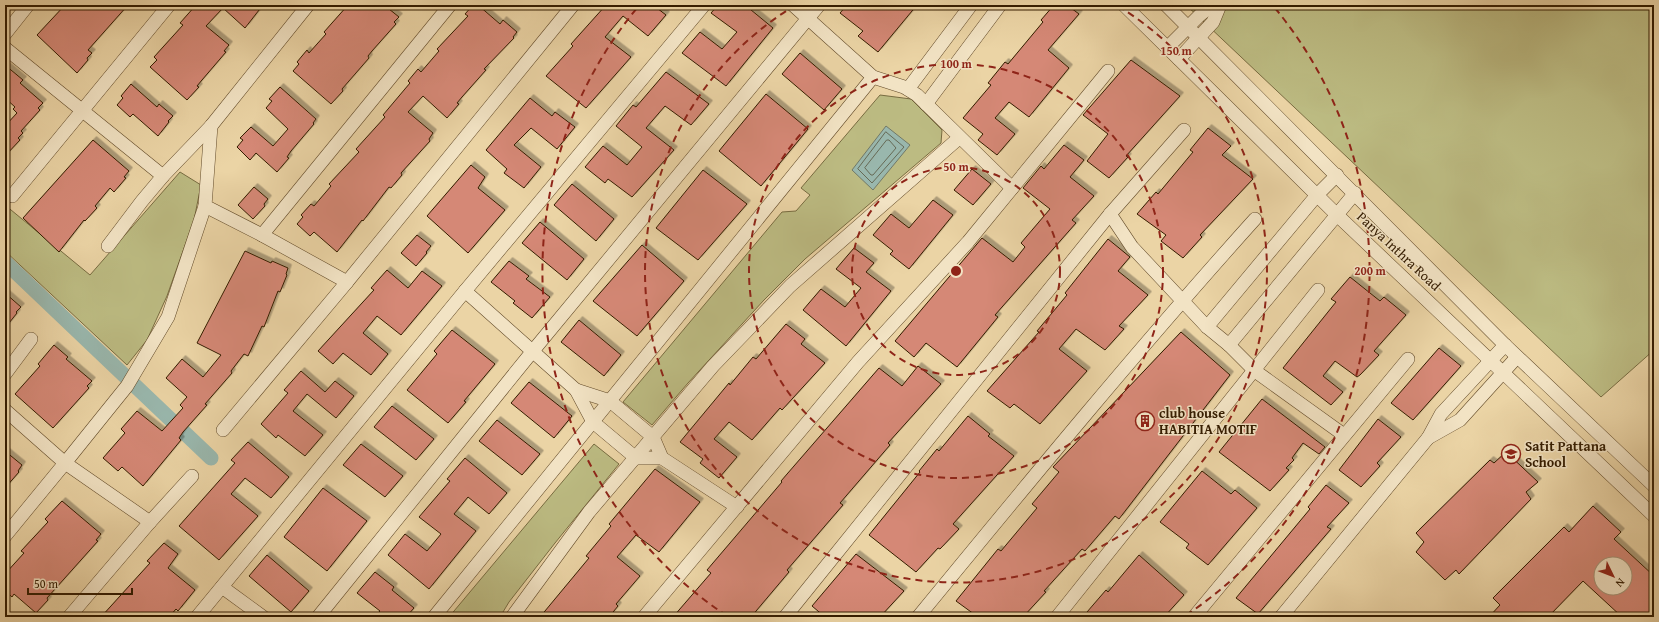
<svg xmlns="http://www.w3.org/2000/svg" width="1659" height="622" font-family="'Gentium Book Plus',serif">
<defs>
<filter id="shadow"><feDropShadow dx="3.5" dy="-3.5" stdDeviation="0" flood-color="#0004"/></filter>
</defs>
<rect width="100%" height="100%" fill="#ebd4a5"/>
<filter id="stains"><feTurbulence type="fractalNoise" baseFrequency=".005" numOctaves="4"/><feColorMatrix values="0 0 0 0 .2 0 0 0 0 .09 0 0 0 0 .02 0 0 0 .5 -.17"/></filter>
<radialGradient id="worn" r=".72"><stop offset=".6" stop-color="#630" stop-opacity="0"/><stop offset="1" stop-color="#630" stop-opacity=".3"/></radialGradient>
<g fill="#bcbb82" stroke="#786c41">
<path d="M1186,5H1654V350L1601,397Z"/>
<path d="M880,95L911,99L942,130L941,143L805,259L764,300L688,383L652,425L623,402L782,212L796,211L810,195L801,188Z"/>
<path d="M180,172L201,185L194,220L167,296L147,340L127,365L5,251V205L90,275Z"/>
<path d="M594,444L619,464L555,543L509,602L500,617H449Z"/>
</g>
<path fill="#99b7ad" stroke="#717968" d="M886,126L910,145L873,190L852,170Z"/>
<g fill="none" stroke-linecap="round" stroke-linejoin="round">
<g stroke="#666a56" stroke-width="1">
<path d="M886,132L904,147L872,183L858,169Z"/>
<path d="M887,140H889L896,148L873,175H871L865,168Z"/>
</g>
<path stroke="#99b7ad" stroke-width="15" d="M5,262L211,458"/>
</g>
<g fill="#d58876" stroke="#341c00" fill-rule="evenodd" filter="url(#shadow)">
<path d="M65,5H128L88,50L92,53L87,58L88,60L77,73L37,35Z"/>
<path d="M196,5H263L245,28L223,8L206,26L229,45L224,51L226,52L202,80L197,86L199,87L187,100L150,67L157,60L154,57L183,25L180,23Z"/>
<path d="M348,5H384L399,17L394,22L396,24L372,51L368,56L369,58L342,89L343,91L331,104L293,71L299,64L297,62L307,50L309,53L326,34L324,32Z"/>
<path d="M473,5H478L500,24L503,20L517,32L513,37L514,38L484,69L486,70L462,97L457,103L459,104L447,118L423,96L408,112L433,133L429,139L430,141L401,173L402,175L391,188L389,187L363,221L362,220L337,252L314,232L310,236L297,224L303,217L301,215L311,204L314,206L331,186L329,184L359,152L356,149L385,117L383,115L410,83L408,81L418,69L421,72L439,51L437,49L468,16L465,14Z"/>
<path d="M606,5H653L666,15L648,36L623,16L605,37L631,57L586,108L546,76L573,46L571,44Z"/>
<path d="M718,5H745L773,28L726,86L682,53L700,32L722,49L737,32L711,13Z"/>
<path d="M847,5H917L878,52L858,36L863,31L840,13Z"/>
<path d="M1054,5H1067L1079,14L1048,50L1069,68L1029,117L1009,102L995,118L1015,134L997,155L978,140L983,134L963,118L991,85L988,83L1005,62L1008,64L1043,22L1041,20Z"/>
<path d="M800,53L842,89L824,110L782,74Z"/>
<path d="M1131,60L1180,96L1126,156L1128,157L1109,178L1087,161L1108,134L1083,115Z"/>
<path d="M5,65L23,80L20,83L43,103L38,108L40,110L21,131L23,133L18,138L20,140L5,156V126L17,113L13,109L15,107L5,98Z"/>
<path d="M666,72L709,104L691,125L665,106L646,128L674,150L632,197L608,179L605,183L585,167L603,146L627,165L642,147L616,126L633,105L636,107Z"/>
<path d="M131,84L157,107L159,104L173,116L168,121L169,122L158,136L133,114L130,117L117,105L123,98L121,96Z"/>
<path d="M280,87L316,119L313,123L314,124L291,151L287,157L289,158L277,172L256,153L250,160L237,147L243,140L240,138L251,127L273,146L288,129L266,108L272,101L269,99Z"/>
<path d="M766,94L808,129L761,186L719,151Z"/>
<path d="M530,98L552,116L555,112L575,127L557,149L531,128L514,145L541,167L524,188L504,173L507,169L486,150Z"/>
<path d="M1208,128L1231,146L1222,155L1253,179L1200,235L1202,237L1183,258L1161,241L1166,235L1137,214L1156,192L1158,194L1193,152L1190,150Z"/>
<path d="M93,140L129,171L124,177L126,178L114,192L110,188L95,206L97,208L85,221L84,220L59,252L23,218Z"/>
<path d="M1064,145L1084,160L1070,177L1094,196L1072,220L1076,223L995,315L998,317L957,367L926,343L914,357L895,341L982,238L1013,262L1025,247L1021,243L1050,209L1023,188L1041,166L1044,169Z"/>
<path d="M471,165L485,177L478,188L505,210L468,253L427,216Z"/>
<path d="M972,169L991,184L973,205L954,190Z"/>
<path d="M703,170L747,204L698,260L656,228Z"/>
<path d="M572,184L614,219L596,241L554,205Z"/>
<path d="M254,187L268,199L264,204L265,206L253,219L238,205Z"/>
<path d="M933,200L953,215L909,269L890,254L893,251L873,235L891,214L909,228Z"/>
<path d="M540,222L584,259L567,280L522,243Z"/>
<path d="M417,235L431,246L426,252L427,253L416,266L401,253Z"/>
<path d="M1108,239L1130,257L1118,271L1148,295L1119,326L1124,329L1105,350L1076,329L1059,349L1087,371L1040,424L1014,404L1010,408L987,391L1039,332L1037,331L1067,295L1065,293Z"/>
<path d="M642,245L684,281L637,336L593,301Z"/>
<path d="M854,248L874,263L866,272L891,291L846,346L803,310L821,289L845,307L861,288L836,269Z"/>
<path d="M245,251L271,263L272,261L288,268L286,274L287,275L280,292L278,291L264,327L262,326L248,356L244,354L231,371L232,373L205,404L207,405L183,432L179,438L181,440L143,486L122,467L118,471L103,458L125,433L121,429L137,411L162,431L183,408L180,405L187,397L166,378L182,359L203,377L221,355L197,343Z"/>
<path d="M509,261L529,276L526,279L550,297L532,318L513,303L515,301L491,282Z"/>
<path d="M387,270L408,288L422,271L442,286L401,335L377,316L363,333L388,354L371,375L343,353L333,364L318,351L374,290L371,288Z"/>
<path d="M1350,277L1380,301L1384,297L1406,315L1374,351L1379,355L1360,375L1357,377L1335,361L1323,376L1343,392L1331,405L1283,368L1336,302L1331,299Z"/>
<path d="M5,293L21,307L16,312L17,313L5,328Z"/>
<path d="M579,320L621,355L604,376L561,342Z"/>
<path d="M786,324L805,339L801,344L825,363L782,410L780,408L752,440L729,422L714,439L737,457L719,478L700,463L703,459L680,442L729,383L730,385L753,357L756,359Z"/>
<path d="M452,330L495,364L464,401L466,402L448,423L407,390L437,354L434,351Z"/>
<path d="M1181,332L1230,375L1119,519L1115,516L1085,551L1082,549L1044,591L1046,592L1023,617H978L956,601L998,549L1001,551L1037,508L1032,504L1059,472L1053,467Z"/>
<path d="M54,345L68,357L66,359L92,381L87,386L89,388L53,428L15,394L40,366L38,364Z"/>
<path d="M1439,348L1461,366L1413,420L1391,403Z"/>
<path d="M918,366L941,384L888,443L890,445L840,503L843,505L787,570L789,572L751,617H673L711,573L707,570L782,482L781,481L879,368L902,386Z"/>
<path d="M301,371L325,392L335,381L354,396L336,418L307,394L293,411L323,435L305,456L278,435L276,438L261,424L288,393L284,390Z"/>
<path d="M529,382L572,416L554,438L511,403Z"/>
<path d="M1262,399L1325,447L1319,454L1303,443L1292,458L1294,460L1286,468L1289,470L1270,491L1219,452Z"/>
<path d="M392,406L434,439L416,460L374,427Z"/>
<path d="M968,416L990,434L988,436L1014,456L953,524L959,529L940,549L938,548L916,572L869,535L920,472L919,471L937,449L939,451Z"/>
<path d="M1378,419L1401,437L1377,463L1380,466L1361,487L1339,470Z"/>
<path d="M497,420L540,454L522,475L479,441Z"/>
<path d="M248,442L289,477L271,498L245,478L231,494L258,516L219,560L179,526L235,463L231,460Z"/>
<path d="M361,444L403,476L385,497L343,465Z"/>
<path d="M5,451L22,465L18,471L19,472L5,488Z"/>
<path d="M1506,452L1538,482L1526,492L1531,499L1459,574L1456,570L1445,580L1416,552L1424,542L1416,533L1490,460L1494,463Z"/>
<path d="M465,458L507,493L489,514L468,497L454,514L476,531L429,589L388,555L405,534L427,551L441,534L419,517L450,481L447,479Z"/>
<path d="M655,469L700,502L659,552L636,535L617,557L640,576L616,604L618,606L609,617H540L589,558L586,556L611,526L609,524Z"/>
<path d="M1202,471L1231,494L1235,490L1257,508L1208,565L1186,548L1189,544L1160,522Z"/>
<path d="M1326,485L1349,503L1327,527L1331,529L1258,614L1236,598L1310,509L1308,507Z"/>
<path d="M323,488L367,521L327,571L284,537Z"/>
<path d="M62,501L101,534L96,540L98,541L47,598L48,600L36,613L14,594L12,597L5,591V574L24,553L21,551L48,522L45,519Z"/>
<path d="M1593,506L1621,532L1614,539L1654,576V617H1622L1583,581L1548,617H1489L1500,605L1493,598L1564,527L1569,532ZM1601,564H1625V588H1601Z"/>
<path d="M164,543L178,554L168,568L195,590L178,611L176,609L169,617H101L150,563L147,561Z"/>
<path d="M856,554L904,591L880,617H825L812,606Z"/>
<path d="M267,555L309,591L291,612L249,576Z"/>
<path d="M1139,555L1184,595L1164,617H1094L1087,612L1106,590L1108,592Z"/>
<path d="M375,572L394,587L392,590L414,608L406,617H374L380,611L357,593Z"/>
</g>
<g fill="none" stroke-linecap="round" stroke-linejoin="round">
<g stroke="#624a29" stroke-width="14">
<g id="minor">
<path d="M793,5L873,77L904,87L917,95L1012,188"/>
<path d="M1124,5L1336,214L1654,516"/>
<path d="M1166,5L1505,345L1654,486"/>
<path d="M5,34L28,5"/>
<path d="M1168,47L1200,15L1212,5"/>
<path d="M5,48L163,176"/>
<path d="M1179,59L1213,22L1220,5"/>
<path d="M908,89L971,5"/>
<path d="M926,104L1000,5"/>
<path d="M211,126L205,206L262,235L450,5"/>
<path d="M12,196L169,5"/>
<path d="M1110,214L1132,247L1207,327L1229,345L1255,371L1344,435"/>
<path d="M262,235L347,282L573,5"/>
<path d="M108,246L142,201L163,176L211,126L308,5"/>
<path d="M465,291L576,390L593,422L636,458H662L737,507"/>
<path d="M1207,327L1317,195L1337,175"/>
<path d="M1229,345L1355,193"/>
<path d="M5,374L31,339"/>
<path d="M576,390L610,401L653,437L662,458"/>
<path d="M5,410L65,463L5,536"/>
<path d="M223,430L347,282"/>
<path d="M1428,438L1460,420L1517,357"/>
<path d="M150,522L192,476"/>
<path d="M222,587L263,617"/>
<path d="M69,617L150,522L65,463L127,386L168,317L205,206"/>
<path d="M197,617L465,291L704,5"/>
<path d="M318,617L532,352L819,5"/>
<path d="M434,617L873,77"/>
<path d="M512,617L589,512L713,366L790,286L959,138"/>
<path d="M644,617L858,362L968,242L1108,71"/>
<path d="M785,617L1110,214L1184,130"/>
<path d="M918,617C1028,483 1139,348 1255,219"/>
<path d="M1057,617L1318,290"/>
<path d="M1194,617L1408,359"/>
<path d="M1281,617L1428,438L1441,414L1505,345"/>
</g>
</g>
<use href="#minor" stroke="#f2e3c4" stroke-width="13"/>
</g>
<g fill="none" stroke="#8f2418" stroke-width="2" stroke-dasharray="7 5">
<circle cx="956" cy="271" r="104"/>
<circle cx="956" cy="271" r="207"/>
<path d="M1118 6A311 311 0 1 1 794 6"/>
<path d="M727 616A414 414 0 0 1 637 8M1275 8A414 414 0 0 1 1185 616"/>
</g>
<defs>
<g id="building-ring" transform="scale(1)"><circle r="9.5" fill="#f2e3c4" stroke="#8f2418" stroke-width="1.5"/><path d="M-4-6H4V6H1V3H-1V6H-4ZM-2.5-4.3h1.7v1.8h-1.7ZM.8-4.3h1.7v1.8H.8ZM-2.5-1h1.7V.8h-1.7ZM.8-1h1.7V.8H.8Z" fill="#8f2418"/></g>
<g id="school-ring" transform="scale(1)"><circle r="9.5" fill="#f2e3c4" stroke="#8f2418" stroke-width="1.5"/><path d="M0-5L7-2L0 1L-7-2ZM-4 1L0 2.5L4 1V4Q0 6-4 4Z" fill="#8f2418"/></g>
</defs>
<g fill-rule="evenodd">
<use href="#building-ring" x="1145" y="421"/>
<use href="#school-ring" x="1511" y="454"/>
</g>
<g text-anchor="middle" stroke-width="3" stroke-linejoin="round" paint-order="stroke">
<g font-size="14" fill="#341c00" stroke="#f2e3c4">
<text transform="translate(1399 251) rotate(43)" y="5">Panya Inthra Road</text>
</g>
<g font-size="14" font-weight="bold" fill="#341c00" stroke="#f2e3c4" text-anchor="start">
<text x="1159" y="418">club house<tspan x="1159" dy="16">HABITIA MOTIF</tspan></text>
<text x="1525" y="451">Satit Pattana<tspan x="1525" dy="16">School</tspan></text>
</g>
</g>
<circle cx="956" cy="271" r="6" fill="#8f2418" stroke="#f2e3c4" stroke-width="2"/>
<g font-size="12" text-anchor="middle" font-weight="bold" fill="#8f2418" stroke="#f2e3c4" stroke-width="3" stroke-linejoin="round" paint-order="stroke">
<text x="1176" y="55">150 m</text>
<text x="956" y="68">100 m</text>
<text x="956" y="171">50 m</text>
<text x="1370" y="275">200 m</text>
</g>
<rect width="1659" height="622" fill="none" stroke="#ebd4a5" stroke-width="20"/>
<rect x="6" y="6" width="1647" height="610" fill="none" stroke="#341c00" stroke-width="2"/>
<rect x="10" y="10" width="1639" height="602" fill="none" stroke="#341c00"/>
<g transform="translate(1613 576) rotate(133)"><circle r="19" fill="#f2e3c4" stroke="#a69376"/>
<path d="M0-3L7 15L0 10L-7 15Z" fill="#8f2418"/>
<text y="-6" font-size="11" font-weight="bold" text-anchor="middle" fill="#341c00">N</text>
</g>
<path d="M28 588v6h104v-6" fill="none" stroke="#341c00" stroke-width="2"/>
<text x="34" y="588" font-size="12" fill="#341c00" stroke="#f2e3c4" stroke-width="3" paint-order="stroke">50 m</text>
<rect width="100%" height="100%" filter="url(#stains)"/>
<rect width="100%" height="100%" fill="url(#worn)"/>
</svg>
